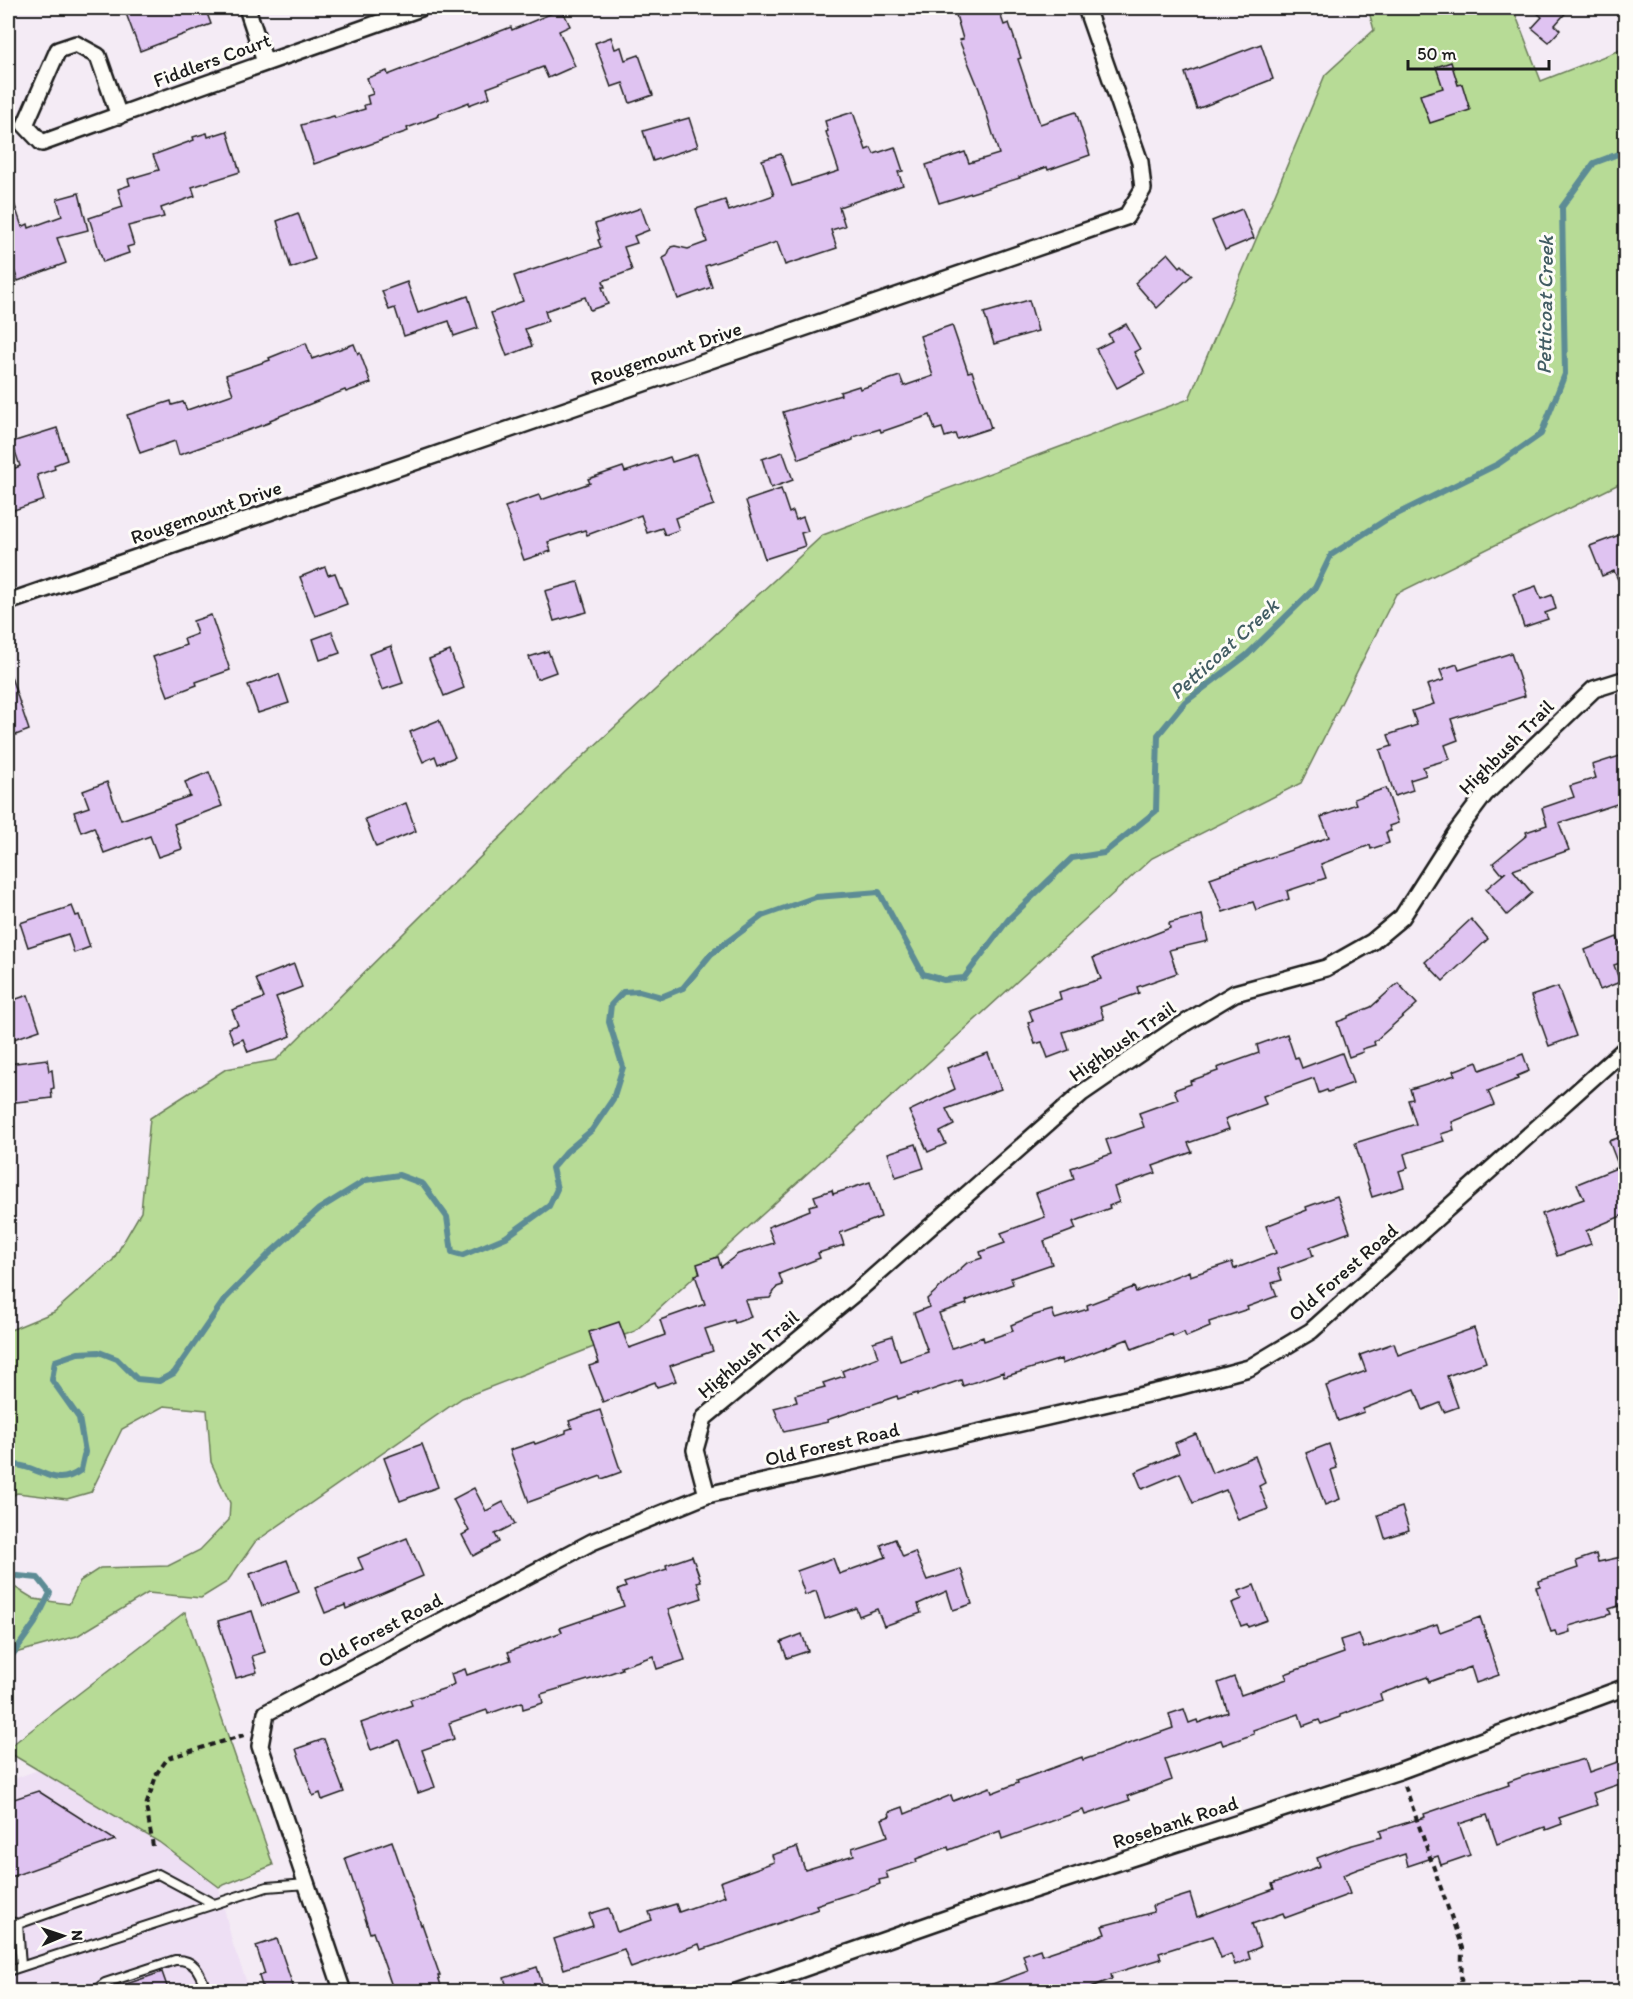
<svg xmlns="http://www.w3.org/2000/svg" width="1633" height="1999" font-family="Itim,sans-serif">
<rect width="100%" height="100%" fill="#f4ebf5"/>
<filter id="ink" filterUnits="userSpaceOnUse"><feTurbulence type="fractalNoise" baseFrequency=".0167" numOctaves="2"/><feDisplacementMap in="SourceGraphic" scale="12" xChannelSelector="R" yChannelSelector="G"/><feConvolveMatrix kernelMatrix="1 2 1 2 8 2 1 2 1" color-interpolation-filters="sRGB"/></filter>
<g filter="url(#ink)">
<path fill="#eedff4" d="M38,1770L159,1842L219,1887L233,1945L250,1991L8,1992V1781Z"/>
<g fill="#b7db96" stroke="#6a7c59" stroke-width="1.5">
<path d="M1368,8H1513L1541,81L1625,48V481L1396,594L1301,783L1152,858L635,1331L462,1398L255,1542L227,1582L201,1598L148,1593L77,1636L8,1655V1583L34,1599L69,1604L80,1581L100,1568L168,1566L200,1550L229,1520L230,1503L211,1462L207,1410L164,1406L122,1429L91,1492L67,1499L17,1493L8,1499V1331L54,1312L113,1260L141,1212L150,1118L226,1069L276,1060L565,773L823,535L1189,399L1325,75L1374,30Z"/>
<path d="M185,1612L273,1865L219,1887L159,1842L8,1752V1748Z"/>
</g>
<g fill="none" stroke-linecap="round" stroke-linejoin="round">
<g stroke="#5d8c95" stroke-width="6">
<path d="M8,1465C12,1465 18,1465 22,1466C46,1471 56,1488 81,1470L85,1452L79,1418L52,1380L55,1361L78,1353L99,1352L117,1359L137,1379L159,1381L174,1373L225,1299L270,1253L319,1209L366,1180L399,1175L423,1184L447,1217L452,1252L463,1255L506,1237L549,1206L557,1189L552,1168L567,1151L592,1130L613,1099L623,1067L609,1022L611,1005L623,992L639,991L661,997L683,988L711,954L762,916L816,897L879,892L923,974L944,980L964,978L1008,920L1072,858L1104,853L1156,811L1158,735L1185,702L1247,655L1315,588L1331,555L1387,519L1498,464L1541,434L1565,374L1562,207L1594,163L1626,151"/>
<path d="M8,1575L38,1578L50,1593L35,1623L8,1661"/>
</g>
</g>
<g fill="#dfc3f1" stroke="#1c1c1c" stroke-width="1.5">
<path d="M124,8H205L211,24L140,51Z"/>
<path d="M954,8H998L1004,25L1009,23L1021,58L1018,59L1040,124L1076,112L1090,155L1048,170L1047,167L1019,177L1020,178L939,203L926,165L965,152L969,163L999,154L979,89L959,40L963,39Z"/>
<path d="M1531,8H1570L1555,25L1560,30L1549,42L1532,28L1542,17Z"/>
<path d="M562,9L570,26L559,31L575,66L548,78L543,67L487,88L490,97L469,105V102L438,114L439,116L407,128L408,131L314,164L301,125L334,116L335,118L365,109L364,105L369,104L367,96L373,94L367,78L387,71L388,75L511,27L512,30Z"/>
<path d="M611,37L615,49L621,47L625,60L639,55L653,95L630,103L623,83L611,87L595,43Z"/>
<path d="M1261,44L1273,79L1197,109L1185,73Z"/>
<path d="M1451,62L1458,85L1462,84L1470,110L1430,123L1420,95L1443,88L1436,67Z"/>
<path d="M853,112L866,150L871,148L874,154L895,147L903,171L898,172L903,185L839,207L845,226L831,230L837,248L785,265L777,242L705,266L712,287L678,299L663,258L667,256L671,247L675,246L688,249L707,242L696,209L725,200L729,211L774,195L762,160L781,154L792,186L839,171L826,132L828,131L825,121Z"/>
<path d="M689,118L698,146L653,161L643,131Z"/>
<path d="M227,131L240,172L192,187L195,196L161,208L164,217L128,226L134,245L127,247L129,253L103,262L89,218L123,207L118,189L130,185L128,179L159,170L153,155L194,140L193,137L207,133L208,137Z"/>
<path d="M8,191H10L22,227L28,224L29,228L62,216L57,199L79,193L88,230L57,238L66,263L18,281L8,253Z"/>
<path d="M641,208L649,230L634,236L637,243L624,247L632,270L603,281L605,287H602L608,304L590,310L585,297L545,311L548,321L525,329L532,346L507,356L491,313L523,301L514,276L601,247L598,240L600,239L595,224Z"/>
<path d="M1242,209L1254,238L1225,250L1212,221Z"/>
<path d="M298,213L315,259L291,268L277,221Z"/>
<path d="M1168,253L1180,267L1182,265L1192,275L1157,308L1135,283Z"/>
<path d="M407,282L418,313L468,296L478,328L454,336L449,321L404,336L395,308L389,310L382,291Z"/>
<path d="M1029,300L1038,331L994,344L984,313Z"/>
<path d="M1126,324L1140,349L1134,352L1145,373L1117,388L1096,349L1112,341L1108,334Z"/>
<path d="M952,325L968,372L972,371L991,428L957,439L955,434L945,437L942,428L935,430L930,415L881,432L880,429L853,437V440L799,459L783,412L841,395L840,392L859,386L860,389L900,376L904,386L933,376L920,336Z"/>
<path d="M306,343L312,359L354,344L358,354L360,353L371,383L346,392L345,390L270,420L271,422L179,455L175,441L140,453L127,415L171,401L172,405L183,402L187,410L233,394L226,375L270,360L269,358Z"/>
<path d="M57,428L67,460L54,465L55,469L37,475L44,500L8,512V471L20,466L12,442Z"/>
<path d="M783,452L793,480L771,488L762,459Z"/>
<path d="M697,454L714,505L675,518L679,530L665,535L662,528L647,533L641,515L587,535L585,530L548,542L551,551L524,560L505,507L539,495L541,500L590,483L588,479L623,467L625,472L670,457L672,462Z"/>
<path d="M781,489L789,513L793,511L796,520L803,517L808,531L801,533L805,546L765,559L746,501Z"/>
<path d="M1622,534L1626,544V597L1614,571L1602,576L1590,546Z"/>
<path d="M325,567L328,575L335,573L347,604L315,616L300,577Z"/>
<path d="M578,582L587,612L554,621L545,591Z"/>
<path d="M1536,586L1541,599L1552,595L1556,609L1545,613L1548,619L1524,627L1513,594Z"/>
<path d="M211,615L230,670L196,682L197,685L168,696L153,657L186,645L184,639L197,634L193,621Z"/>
<path d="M332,632L340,653L320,660L313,639Z"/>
<path d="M391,646L403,683L382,690L369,654Z"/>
<path d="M450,651L464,688L444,696L429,659Z"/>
<path d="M548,651L556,672L537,679L529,657Z"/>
<path d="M1511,653L1525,696L1451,719L1458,740L1445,745L1450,759L1423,767L1426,775L1410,780L1413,790L1395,796L1380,750L1392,746L1388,735L1417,725L1412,711L1434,704L1427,685L1444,680L1440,670L1457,664L1459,670Z"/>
<path d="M8,674H10L29,730L8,738Z"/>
<path d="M279,674L289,703L258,713L248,685Z"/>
<path d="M439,720L455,757L438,764L435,756L423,762L410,732Z"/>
<path d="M1626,754V801L1559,823L1569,850L1513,870L1532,893L1507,915L1486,889L1506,872L1502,874L1493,863L1527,835L1526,832L1547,825L1542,808L1574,797L1570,786L1596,778L1592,765Z"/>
<path d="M209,772L222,806L174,824L182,849L158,857L150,836L104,853L94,827L81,832L74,812L89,807L83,791L107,782L121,820L190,796L185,782Z"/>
<path d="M1386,788L1398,823L1389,826L1391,831L1386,832L1389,843L1371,849L1370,845L1321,864L1326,878L1287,891L1289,899L1256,910L1253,902L1223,912L1210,878L1329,837L1321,817L1356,804L1354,799Z"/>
<path d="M406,803L416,831L376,847L365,819Z"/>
<path d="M72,906L76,916L79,915L90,947L74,953L68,934L28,947L20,923Z"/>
<path d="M1202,915L1208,941L1169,950L1177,973L1137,987L1139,993L1100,1007L1104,1019L1063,1032L1069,1050L1048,1058L1042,1042L1035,1044L1028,1023L1033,1021L1029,1010L1061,999L1059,992L1101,979L1093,958L1170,928L1169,923Z"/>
<path d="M1471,919L1488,939L1443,981L1425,962Z"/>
<path d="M1617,937L1626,959V961L1614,965L1620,982L1600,990L1585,950Z"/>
<path d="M294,964L302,987L276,997L291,1036L248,1052L243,1039L234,1043L228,1028L238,1025L232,1010L264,998L256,979Z"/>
<path d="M1398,983L1417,1004L1374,1042L1375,1045L1362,1049L1363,1052L1349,1057L1337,1022L1348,1018V1016L1371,1007Z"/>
<path d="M1558,987L1576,1036L1549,1046L1531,996Z"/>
<path d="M28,995L40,1030L8,1041V1002Z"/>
<path d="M1287,1034L1295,1058L1298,1057L1302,1068L1342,1053L1353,1083L1328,1092L1327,1090L1319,1093L1314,1078L1263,1096L1266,1104L1225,1119L1229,1129L1188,1143L1192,1152L1153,1166L1156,1173L1114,1187L1119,1202L1109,1206L1110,1208L1073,1222L1076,1229L1044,1241L1052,1264L1011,1278L1013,1284L971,1299L966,1301L967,1304L939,1313L952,1348L983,1337L984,1341L1013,1331L1011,1325L1035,1315L1052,1310L1055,1319L1088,1309L1087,1305L1134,1287L1136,1292L1189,1271L1190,1276L1232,1262L1234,1269L1276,1253L1266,1226L1307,1210L1306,1207L1337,1196L1350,1232L1310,1247L1313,1256L1278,1269L1282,1280L1272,1283L1277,1296L1247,1307L1248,1309L1209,1322L1210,1327L1186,1337L1184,1332L1173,1337L1172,1334L1132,1349L1128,1339L1062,1364L1061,1359L1004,1377L1003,1372L963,1386L961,1380L917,1395V1393L898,1399L897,1396L827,1420L828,1422L784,1432L774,1408L797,1402L795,1395L825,1387L823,1383L844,1376L842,1371L878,1357L873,1342L892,1336L900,1361L928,1352L914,1313L929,1307L927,1299L967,1263L982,1258L980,1252L1005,1243L1001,1233L1045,1217L1036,1193L1074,1179L1071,1168L1111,1154L1106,1140L1144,1127L1139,1113L1178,1099L1174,1090L1191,1084L1190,1081L1218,1071L1217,1068L1259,1053L1257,1045Z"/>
<path d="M988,1053L1001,1089L946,1109L954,1125L940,1132L946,1144L928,1152L909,1111L955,1089L947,1068Z"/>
<path d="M1523,1054L1529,1071L1517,1076L1518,1079L1488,1091L1494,1105L1452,1122L1454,1130L1441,1134L1444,1141L1404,1154L1408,1168L1399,1171L1404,1187L1372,1197L1355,1143L1416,1124L1408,1100L1413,1099L1410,1089L1455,1075L1453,1071L1477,1062L1480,1070Z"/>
<path d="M47,1059L49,1071L52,1070L54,1088L51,1089L52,1098L8,1103V1064Z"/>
<path d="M1626,1135V1214L1586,1231L1591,1244L1557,1256L1542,1214L1584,1199L1577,1184L1619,1167L1609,1141Z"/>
<path d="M916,1144L924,1168L896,1177L888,1153Z"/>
<path d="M870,1182L881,1217L840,1233L844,1245L818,1253L820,1258L779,1274L783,1285L777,1287L770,1298L745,1300L751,1317L735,1323L734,1320L705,1329L713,1351L670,1366L676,1381L657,1387L655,1382L603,1402L589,1366L599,1363L589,1332L619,1322L629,1348L665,1335L660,1320L705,1304L695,1275L700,1274L697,1264L718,1257L721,1267L738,1254L774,1243L768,1227L810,1210L809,1206L817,1204L814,1196L832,1190L833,1194Z"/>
<path d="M1474,1328L1486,1362L1447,1376L1458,1407L1444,1412L1440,1403L1423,1410L1415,1389L1363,1409L1364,1412L1338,1421L1326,1386L1366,1371L1360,1355L1394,1343L1398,1355Z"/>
<path d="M600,1410L621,1472L602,1479L601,1476L529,1502L510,1450L534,1442L535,1444L566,1433V1430L572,1428L569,1421Z"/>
<path d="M1196,1434L1212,1473L1255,1456L1265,1483L1259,1486L1268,1509L1238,1520L1226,1490L1193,1503L1180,1473L1142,1489L1135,1472L1179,1453L1175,1443Z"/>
<path d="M422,1444L438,1487L400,1501L384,1458Z"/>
<path d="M1329,1444L1337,1468L1331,1470L1340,1499L1325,1505L1306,1453Z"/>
<path d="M474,1488L486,1511L503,1502L515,1524L495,1534L499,1542L473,1556L462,1535L469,1531L453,1499Z"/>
<path d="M1402,1507L1409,1530L1385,1538L1378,1515Z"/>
<path d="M407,1538L423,1576L346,1609L345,1605L325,1613L315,1588L363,1569L358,1558Z"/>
<path d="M895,1539L903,1557L915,1552L927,1580L961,1569L972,1604L953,1610L947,1591L918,1604L921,1613L884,1626L877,1609L859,1616L856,1608L825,1619L816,1591L805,1595L797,1571L833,1558L839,1574L886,1557L881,1545Z"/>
<path d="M1596,1554L1598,1562L1626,1556V1589L1621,1591L1625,1604L1609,1609L1611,1614L1569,1626L1570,1632L1557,1636L1555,1631L1551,1632L1536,1587L1540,1586L1539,1581L1578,1568L1576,1561Z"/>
<path d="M692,1556L701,1581L697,1582L702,1598L668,1609L685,1660L657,1669L653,1656L621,1667L622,1669L608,1674L541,1694L543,1703L523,1709L522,1702L488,1714L487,1710L449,1723L454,1739L422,1750L435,1787L418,1793L399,1740L371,1750L361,1723L412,1705L410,1700L449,1687L454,1684L451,1674L465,1669L467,1675L511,1660L508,1652L562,1632L560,1628L624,1606L618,1590L626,1587L624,1583L667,1569L666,1565Z"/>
<path d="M287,1560L299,1592L262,1606L250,1574Z"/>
<path d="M1254,1585L1267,1620L1248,1627L1247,1624L1241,1626L1232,1603L1242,1599L1239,1591Z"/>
<path d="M252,1611L265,1652L252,1656L257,1672L236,1678L218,1621Z"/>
<path d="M1480,1617L1499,1675L1476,1683L1471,1667L1429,1682L1427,1677L1380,1694L1382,1700L1340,1715V1717L1321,1724L1319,1720L1303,1726L1299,1714L1253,1730L1254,1734L1223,1745L1221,1740L1165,1759L1172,1780L1128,1796L1130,1800L1085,1815L1083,1810L1002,1839L1000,1831L949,1850L948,1847L916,1859L917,1862L886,1872L888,1878L879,1880L880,1884L816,1905L818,1909L740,1937L701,1950L699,1944L631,1968L624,1949L564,1969L554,1939L593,1926L589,1914L609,1908L617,1932L652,1920L649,1912L676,1904L679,1912L725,1896L720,1882L774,1862L772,1855L797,1847L805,1870L854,1855L852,1848L888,1836L882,1819L890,1816L889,1812L903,1807L905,1814L951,1795L953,1801L990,1787L992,1793L1018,1783L1017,1781L1082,1757L1083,1760L1173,1728L1169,1714L1184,1709L1189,1723L1197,1720L1198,1723L1228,1712L1218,1683L1234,1677L1241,1695L1287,1679L1285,1674L1344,1653L1340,1640L1359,1634L1364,1648L1437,1624L1440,1632Z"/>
<path d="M802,1634L808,1651L787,1658L781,1642Z"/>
<path d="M324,1739L344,1792L322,1800L320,1793L313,1796L296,1749Z"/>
<path d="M1585,1759L1589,1772L1626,1759V1782L1593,1793L1597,1805L1559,1818L1562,1824L1546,1830L1545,1827L1497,1844L1487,1815L1459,1824L1470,1855L1441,1865L1438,1856L1408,1866L1405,1854L1358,1869L1343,1875L1350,1894L1285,1918L1283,1913L1252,1924L1260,1947L1248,1952L1250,1959L1235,1965L1231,1954L1221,1958L1213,1936L1159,1953L1161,1959L1111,1974L1112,1979L1078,1992H976V1990L1028,1971L1023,1955L1040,1949L1042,1955L1105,1934L1102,1926L1154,1912L1152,1906L1190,1894L1197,1917L1274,1889L1272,1884L1320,1866L1317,1858L1349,1846L1382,1837L1380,1831L1425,1817L1424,1814L1509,1785L1508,1782L1530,1774Z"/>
<path d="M38,1791L115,1840L8,1878V1801Z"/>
<path d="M392,1841L421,1925L422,1924L440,1976H438L443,1992H394L373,1932L370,1933L345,1858Z"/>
<path d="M277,1939L294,1989L286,1992H264L259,1976L265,1974L256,1946Z"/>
<path d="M537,1967L545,1992H509L504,1978Z"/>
<path d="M162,1972L169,1992H113L112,1989Z"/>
</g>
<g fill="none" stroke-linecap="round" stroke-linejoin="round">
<g stroke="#1c1c1c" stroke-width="12">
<g id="service">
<path d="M8,1921L18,1924L21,1966"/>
<path d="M18,1924L158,1874L214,1904"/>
<path d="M8,1971L267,1887L307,1884"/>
<path d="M93,1992L105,1983L175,1960C197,1959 200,1974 207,1992"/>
</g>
</g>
<g stroke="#1c1c1c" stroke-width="20">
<g id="minor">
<path d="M247,8L265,62"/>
<path d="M119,116L98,56L76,44L58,50L25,125L42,143C168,97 294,52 421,8"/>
<path d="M8,602L1126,217L1143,189L1140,162L1086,8"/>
<path d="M707,1495L695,1450L704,1418L861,1288L1082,1093L1175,1029L1235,993L1326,968L1372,942L1402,917L1455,834L1485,794L1594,689L1626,679"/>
<path d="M343,1992L260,1746L266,1713L592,1542L707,1495L1178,1387L1249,1368L1311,1331L1626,1048"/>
<path d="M736,1992L971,1910L1399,1771L1626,1687"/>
</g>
</g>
<g stroke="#1c1c1c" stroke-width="4" stroke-dasharray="6 4.5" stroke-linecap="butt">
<path d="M1405,1786L1462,1948L1461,1992"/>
<path d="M153,1846L146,1806L157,1773L168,1758L247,1734"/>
</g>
<use href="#service" stroke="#fdfcf7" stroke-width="8"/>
<use href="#minor" stroke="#fdfcf7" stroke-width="15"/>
</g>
</g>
<g text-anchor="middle" stroke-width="6" stroke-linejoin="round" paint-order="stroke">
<g font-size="20" fill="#1c1c1c" stroke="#fdfcf7">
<text transform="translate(212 60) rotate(-20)" y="7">Fiddlers Court</text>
<text transform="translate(666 353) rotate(-19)" y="7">Rougemount Drive</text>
<text transform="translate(206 512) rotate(-19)" y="7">Rougemount Drive</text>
<text transform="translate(1506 747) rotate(-45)" y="7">Highbush Trail</text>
<text transform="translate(1122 1041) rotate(-35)" y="7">Highbush Trail</text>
<text transform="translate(1343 1272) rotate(-41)" y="7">Old Forest Road</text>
<text transform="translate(748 1354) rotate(-40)" y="7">Highbush Trail</text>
<text transform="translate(832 1444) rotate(-13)" y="7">Old Forest Road</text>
<text transform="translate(380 1630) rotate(-28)" y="7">Old Forest Road</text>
<text transform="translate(1175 1822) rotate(-18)" y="7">Rosebank Road</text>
</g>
<g font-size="21" font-style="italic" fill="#425d63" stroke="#fdfcf7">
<text transform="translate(1545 305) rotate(-89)" y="7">Petticoat Creek</text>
<text transform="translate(1224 649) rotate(-42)" y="7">Petticoat Creek</text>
</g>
</g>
<rect width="1633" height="1999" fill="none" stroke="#fdfcf7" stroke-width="30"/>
<rect x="15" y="15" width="1603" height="1969" fill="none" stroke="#1c1c1c" stroke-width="2" filter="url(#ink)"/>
<g transform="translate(63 1936) rotate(88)" stroke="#fdfcf7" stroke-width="4.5" paint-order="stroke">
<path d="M0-4.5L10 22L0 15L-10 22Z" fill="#1c1c1c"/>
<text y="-9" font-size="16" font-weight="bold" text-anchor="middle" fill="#1c1c1c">N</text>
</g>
<path d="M1408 60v9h141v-9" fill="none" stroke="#1c1c1c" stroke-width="3"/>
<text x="1417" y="60" font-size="18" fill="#1c1c1c" stroke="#fdfcf7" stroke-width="4.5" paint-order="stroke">50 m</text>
</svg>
